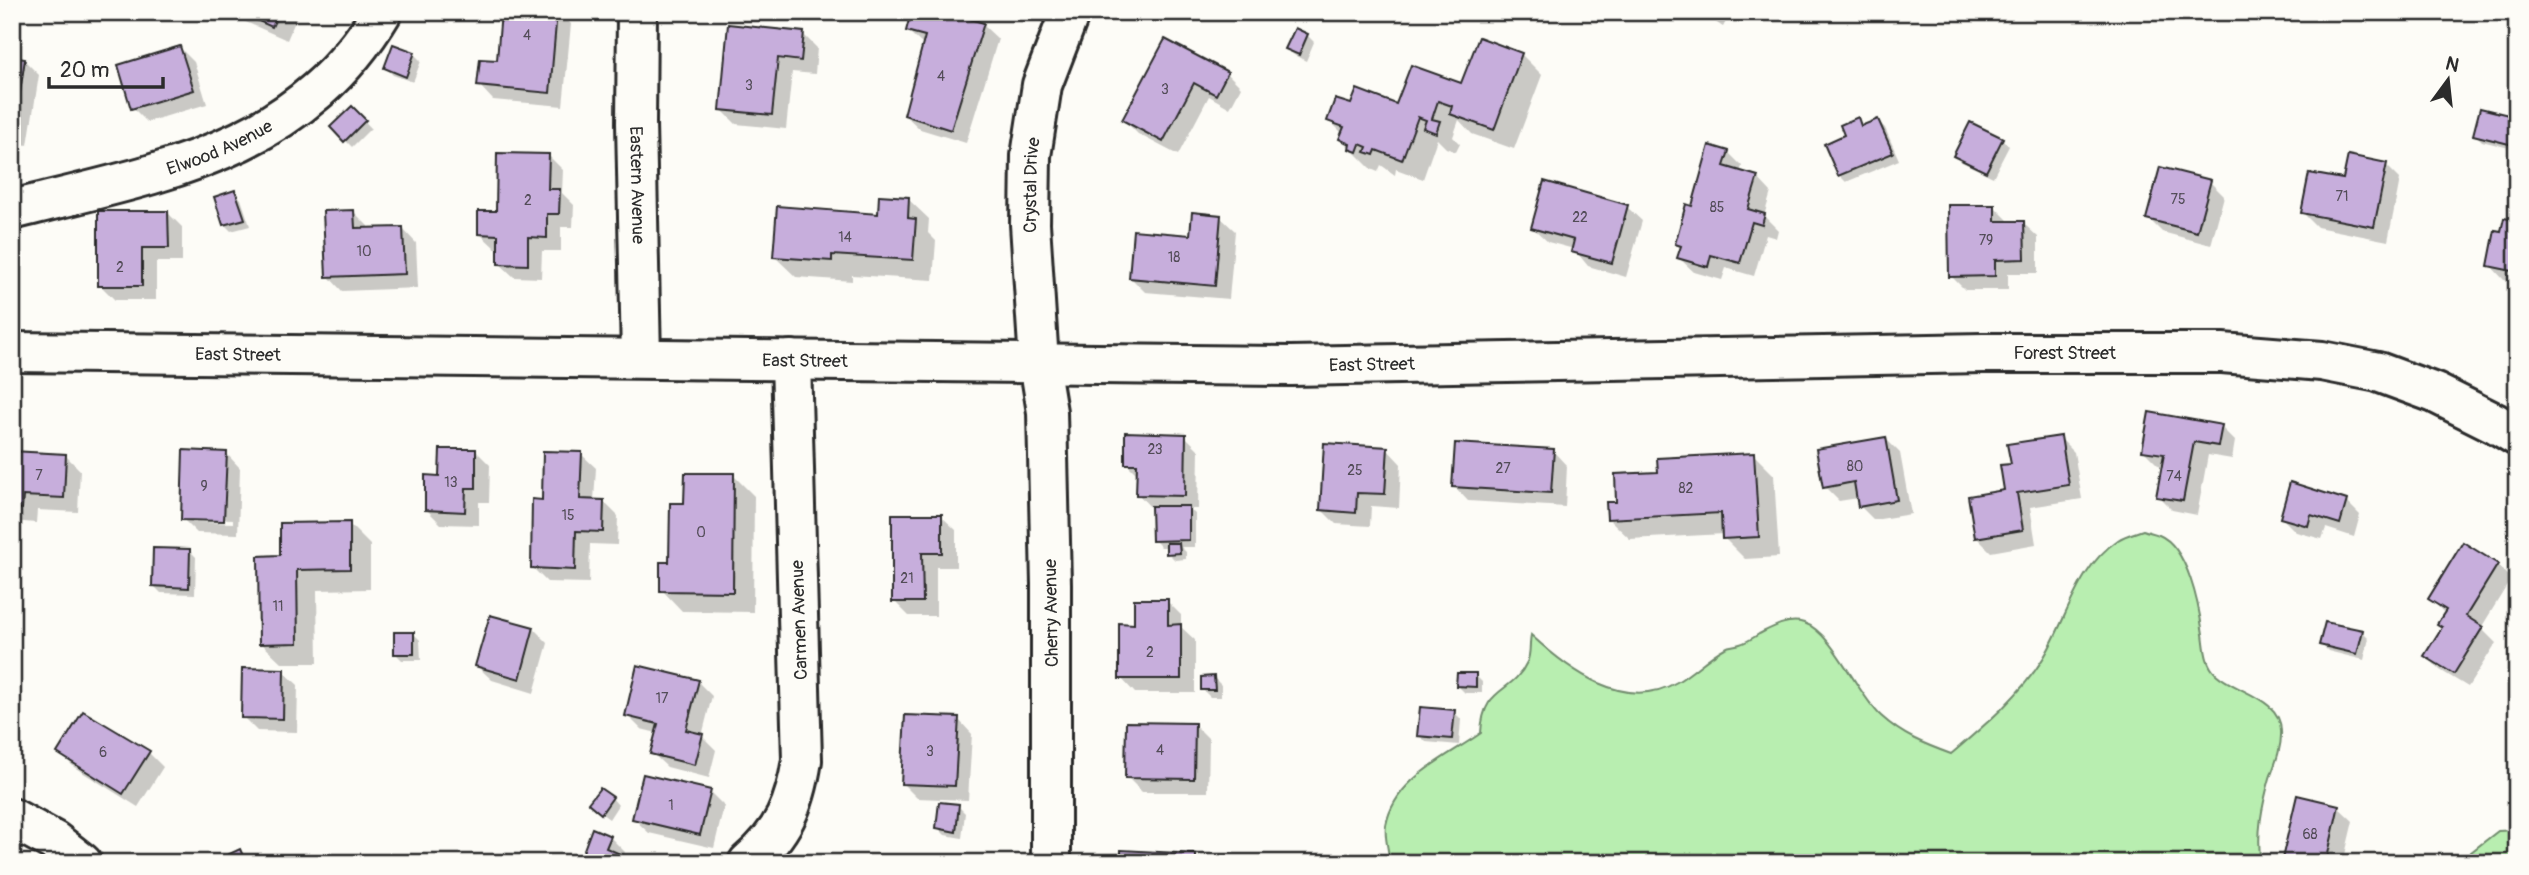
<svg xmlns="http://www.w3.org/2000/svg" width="2529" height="875" font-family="Pangolin,sans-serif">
<rect width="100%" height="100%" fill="#fdfcf7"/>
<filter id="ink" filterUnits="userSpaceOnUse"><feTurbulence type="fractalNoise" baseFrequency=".0143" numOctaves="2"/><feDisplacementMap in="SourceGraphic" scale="14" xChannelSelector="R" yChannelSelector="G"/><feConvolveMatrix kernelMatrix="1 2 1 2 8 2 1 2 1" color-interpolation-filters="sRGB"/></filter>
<g filter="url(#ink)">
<g fill="#b8eeb0" stroke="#728c6e" stroke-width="2">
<path d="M2143,530C2148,532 2154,533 2159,535C2188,547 2199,606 2203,634C2205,648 2205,664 2216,674C2237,693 2281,698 2281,731C2282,747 2275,764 2270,778C2262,806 2256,834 2261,863H1390C1389,851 1384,837 1386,825C1395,778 1446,758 1481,733C1483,685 1512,695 1527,662C1531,655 1529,644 1531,635C1569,670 1625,713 1677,682C1694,672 1708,657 1725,648C1730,645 1735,646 1740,644C1747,642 1753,638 1759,634C1773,627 1788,618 1804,623C1833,632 1857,694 1881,716C1903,736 1924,744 1951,754C1985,725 2021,695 2044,657C2068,617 2077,568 2118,540C2125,535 2135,533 2143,530Z"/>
<path d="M2517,830V863H2457L2498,831Z"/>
</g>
<g fill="#0003" fill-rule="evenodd">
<path d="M223,12H299L287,40Z"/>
<path d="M503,12H559L571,24L563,106L493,100L479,85L499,62Z"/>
<path d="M1700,12H1731L1723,27Z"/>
<path d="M983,25L998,39L966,143L920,129L905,115L924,46L908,31Z"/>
<path d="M803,34L817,48L815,74L792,72L786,129L736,124L721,109Z"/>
<path d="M1307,35L1314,42L1306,61L1294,55L1287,48Z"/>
<path d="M1165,41L1227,73L1241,87L1230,108L1209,96L1178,155L1138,134L1124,120Z"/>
<path d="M180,48L194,62L207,104L147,122L133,108Z"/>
<path d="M414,54L421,61L413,82L393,75L386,68Z"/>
<path d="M1521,54L1542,75L1514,149L1472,134L1459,120L1453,137L1460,144L1456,152L1446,148L1437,139L1423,179L1396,169L1395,175L1381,165L1378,172L1371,169L1341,139L1343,134L1329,120L1352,106H1397L1462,86Z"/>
<path d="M12,59L24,60L39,75L28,145L12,143Z"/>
<path d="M352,108L371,128L352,147L332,127Z"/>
<path d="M1857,119L1865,127L1878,121L1885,128L1899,160L1846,182L1839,175L1846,136Z"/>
<path d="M2517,119V150L2482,141L2475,134Z"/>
<path d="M2002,139L2009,146L1993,177L1962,162L1955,155Z"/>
<path d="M1728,152L1742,166L1740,173L1757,177L1771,192L1764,216L1778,230L1776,238L1766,235L1754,276L1726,268L1722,280L1694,272L1679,258L1682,248L1677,243L1693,208Z"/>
<path d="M548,155L563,170L562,193L574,205L573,227H561V251H542L541,278L514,277L499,263L500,248H495L480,234Z"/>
<path d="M2386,165L2400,179L2388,241L2317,227L2303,213L2344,181Z"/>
<path d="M2210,182L2224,196L2211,245L2162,232L2148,218Z"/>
<path d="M234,192L241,199L250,226L231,231L224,224Z"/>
<path d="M908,199L929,219L928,233L936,241L933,280L852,275V281L796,277L775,257L879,215Z"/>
<path d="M1627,207L1642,221L1626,277L1588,266L1574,249L1548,242L1533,228Z"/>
<path d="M1995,207L2009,221L2023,223L2038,237V273H2008V290H1965L1951,276Z"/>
<path d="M353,211L368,226V229L402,228L416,243L418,288L342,291L328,276Z"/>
<path d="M168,213L182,227V262H156V300H115L100,285Z"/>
<path d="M2517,215V282L2504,280L2490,265L2503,233L2515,222Z"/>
<path d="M1220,217L1235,231L1229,299L1145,292L1131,278Z"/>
<path d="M2221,427L2235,441L2232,459L2208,455L2197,515L2172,510L2158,496L2164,466L2158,465L2144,451Z"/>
<path d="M1185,436L1199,450L1198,509H1190L1195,514V547H1181L1186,552V559L1175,560L1168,553V547H1161L1154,540L1153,510L1138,494V475L1126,463Z"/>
<path d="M2060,438L2074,452L2082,499L2030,507L2036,544L1991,552L1976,537L2006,492L2013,465Z"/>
<path d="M1886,439L1900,453L1911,514L1874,520L1860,506L1858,498L1839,501L1825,487Z"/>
<path d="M1387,449L1401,464L1399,508L1371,506L1370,526L1336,524L1322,510Z"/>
<path d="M476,451L490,465L489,502H479V525L441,524L427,510L441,478Z"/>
<path d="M1553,451L1567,466L1565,507L1468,501L1454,486Z"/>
<path d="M12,453L66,456L80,470L78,512L37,510L36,523L12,521Z"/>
<path d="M226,453L240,468L238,534L197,533L183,519ZM195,518L233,519V523L195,522Z"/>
<path d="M581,454L596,468L594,501H603L618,516L617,545L590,544L589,583L547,582L532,567Z"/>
<path d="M1754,455L1774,475L1779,557L1745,559L1724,538V534L1630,539L1609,519L1618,503L1660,473Z"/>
<path d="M733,475L754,496L753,612L682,611L662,590L686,505Z"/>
<path d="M2346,501L2360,515L2354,537L2326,528L2322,539L2296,532L2282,518Z"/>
<path d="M941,516L956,530V567H936V616H909L894,601Z"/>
<path d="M349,524L370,545V589L317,590L318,663H282L261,643L282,557Z"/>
<path d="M189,550L196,557L195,594L161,593L154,586Z"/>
<path d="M2497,565L2511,579L2481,628L2496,643L2468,687L2440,670L2426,656L2443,628L2445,614L2431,599Z"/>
<path d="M1167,601L1181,615V627L1195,640V693H1135L1121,678L1136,625Z"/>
<path d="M491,617L534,629L548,643L534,693L492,680L477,666Z"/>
<path d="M2362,631L2369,638L2364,660L2328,651L2321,644Z"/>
<path d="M413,633L420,640L421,660H402L395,653Z"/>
<path d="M283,671L298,685L297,732L257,731L243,717Z"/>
<path d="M1475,675L1482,682V693H1465L1458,686Z"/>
<path d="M1214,678L1221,685V697H1210L1203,690Z"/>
<path d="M698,682L712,696L702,736L716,750L709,778L667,767L652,753L657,733L641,729L627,715Z"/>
<path d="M1454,712L1461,719L1459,745L1426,742L1419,735Z"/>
<path d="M958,719L972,734L968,800L917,798L903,784Z"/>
<path d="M1195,725L1209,739L1208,792H1142L1127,777Z"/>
<path d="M60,753H149L163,767L138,807L74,767Z"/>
<path d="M710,792L724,806L714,848L649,833L634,819Z"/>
<path d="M612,798L618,805L609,819L597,810Z"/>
<path d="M958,806L965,813L962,838L945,835L938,828Z"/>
<path d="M2338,807L2353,821L2343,863H2283Z"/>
<path d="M593,830L610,837L625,852L623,857L630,863H580Z"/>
<path d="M240,851L251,863H214Z"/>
</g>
<g fill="#c7aedc" stroke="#2b2b2b" stroke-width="2">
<path d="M238,12H279L272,27Z"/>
<path d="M501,12H557L550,93L477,86L480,59L497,60Z"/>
<path d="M911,12H944L984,23L951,130L904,115L925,36L906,31Z"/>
<path d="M728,24L804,32L801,61L778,58L772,115L720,110Z"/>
<path d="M1295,28L1308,34L1299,55L1285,49Z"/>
<path d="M1479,37L1522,53L1494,130L1450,114L1452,106L1438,101L1432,119L1440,121L1436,133L1423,128L1426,120L1418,117L1402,160L1376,150L1374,155L1365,152L1367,147L1360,144L1357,152L1349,149L1350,144L1339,139L1344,127L1327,121L1335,99L1351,104L1357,89L1396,104L1411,65L1461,83Z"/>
<path d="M1165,39L1228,72L1216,95L1194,83L1163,142L1122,120Z"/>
<path d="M393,44L415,52L406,77L384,68Z"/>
<path d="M180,46L194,90L131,109L118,65Z"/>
<path d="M12,57L25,59L14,132L12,131Z"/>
<path d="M352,106L366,120L344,142L330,127Z"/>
<path d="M2480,108L2517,117V146L2473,135Z"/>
<path d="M1858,117L1861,126L1878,119L1893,153L1838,176L1824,144L1844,135L1840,125Z"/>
<path d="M1970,122L2003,138L1986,172L1953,156Z"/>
<path d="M1709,145L1729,151L1724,166L1758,176L1748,209L1765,214L1762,225L1752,222L1740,263L1711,255L1708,267L1677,258L1681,246L1675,244L1686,204L1692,206Z"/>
<path d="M497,153L549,154L548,189H560L559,214H547V238L528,237V265L498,264V235L478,234V211H496Z"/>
<path d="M2348,155L2387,163L2374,227L2301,213L2309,173L2343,179Z"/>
<path d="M2160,167L2211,180L2197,232L2146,219Z"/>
<path d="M1544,181L1628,205L1612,263L1571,252L1574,240L1531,228Z"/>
<path d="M235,190L245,219L223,225L214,197Z"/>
<path d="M879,195L909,197L908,218L916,219L913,260L832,255V261L773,257L777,206L878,214Z"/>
<path d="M1948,205H1995V221H2024L2025,259L1995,260V276L1949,277Z"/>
<path d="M2517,207V272L2488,266L2495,230L2501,231L2504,218L2514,220Z"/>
<path d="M354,210L355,228L403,227L405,274L326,277L323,211Z"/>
<path d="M98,211H168L169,248H142V286H98Z"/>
<path d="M1192,212L1221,215L1215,286L1129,278L1133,230L1190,235Z"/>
<path d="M2149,412L2222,425L2218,446L2194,442L2183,501L2156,497L2164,454L2142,451Z"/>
<path d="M1125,432L1186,434L1185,496L1136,495L1137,464H1125Z"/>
<path d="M2061,436L2069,485L2017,493L2023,530L1975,538L1968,496L2004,490L2000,465L2011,464L2007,444Z"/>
<path d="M1886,437L1897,500L1858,507L1854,482L1823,488L1816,449Z"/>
<path d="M1324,443L1388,447L1385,494L1357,493L1356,513L1320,510Z"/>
<path d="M1455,443L1554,449L1551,493L1452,487Z"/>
<path d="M440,449H476V488H466L465,512L425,510V475L439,476Z"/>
<path d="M183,450L227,452L224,521L181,520Z"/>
<path d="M12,451L66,454L64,498L23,496L22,509L12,508Z"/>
<path d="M543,451L582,452L580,499L604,500L603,532L576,531L575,570L531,568L532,499L542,500Z"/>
<path d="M1754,453L1759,537L1722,539L1721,513L1607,519L1606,502H1616L1615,474L1658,472L1657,458Z"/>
<path d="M685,473H734L733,592L660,591V562H669L670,503H684Z"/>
<path d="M2290,482L2347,500L2340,524L2311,515L2308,526L2280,518Z"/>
<path d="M1151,506H1189V540L1152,541Z"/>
<path d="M892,514H942V553H922L923,602H892Z"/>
<path d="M350,522V569L297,570L298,643L259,644L258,556L280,555V523Z"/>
<path d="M2463,542L2498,564L2466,616L2483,627L2454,674L2424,656L2442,627L2437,624L2446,610L2428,599Z"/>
<path d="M1166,543H1179L1180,553L1166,554Z"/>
<path d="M153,548L190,549L189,588L152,586Z"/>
<path d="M1134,599H1168V625L1181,624V679H1119V623L1134,624Z"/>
<path d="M490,615L534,627L520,679L475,666Z"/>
<path d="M2325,622L2363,630L2357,654L2319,645Z"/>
<rect x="394" y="632" width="20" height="22"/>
<path d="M637,665L699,680L686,730L703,734L695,765L650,754L658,724L625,716Z"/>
<path d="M242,668L284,669L283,719L241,718Z"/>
<path d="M1457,673H1476V687L1456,686Z"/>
<path d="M1214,676L1215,690H1201V677Z"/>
<path d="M1420,707L1455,710L1452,739L1417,736Z"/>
<path d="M83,711L150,751L123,794L57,753Z"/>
<path d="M905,715L959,717L955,786L901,784Z"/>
<path d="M1126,722L1195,723L1194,779L1125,778Z"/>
<path d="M643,774L711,790L700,835L632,819Z"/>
<path d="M600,788L613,797L601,814L588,803Z"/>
<path d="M2297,795L2339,805L2326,863H2281Z"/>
<path d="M939,802L959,804L956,832L936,828Z"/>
<path d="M592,828L611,836L606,848L625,856L623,863H579Z"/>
<path d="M240,849L246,863H210Z"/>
<path d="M1121,850L1196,854V863H1121Z"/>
</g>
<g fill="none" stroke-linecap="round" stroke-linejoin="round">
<g stroke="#2b2b2b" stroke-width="44">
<g id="minor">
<path id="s1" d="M637,12L636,123L641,358"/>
<path id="s2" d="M12,210C158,173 298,153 382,12"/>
<path d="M12,818L54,841L82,863"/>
<path d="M748,863C783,833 795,805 802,760L791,360"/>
<path id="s3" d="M1051,863V584L1047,412L1039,363L1030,224L1031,156L1042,85L1070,12"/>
</g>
</g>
<g stroke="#2b2b2b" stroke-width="44">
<g id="major">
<path id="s4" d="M12,352L1291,366L1983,353H2222L2322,361L2378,372L2435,393L2495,423L2517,436"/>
</g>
</g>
<use href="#minor" stroke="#fdfcf7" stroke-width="38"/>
<use href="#major" stroke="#fdfcf7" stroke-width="38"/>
</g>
</g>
<g text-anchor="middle" stroke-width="5" stroke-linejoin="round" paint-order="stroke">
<g font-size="14" fill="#524c57">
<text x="527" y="40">4</text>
<text x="941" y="81">4</text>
<text x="749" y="90">3</text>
<text x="1165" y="94">3</text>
<text x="2342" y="201">71</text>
<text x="2178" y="204">75</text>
<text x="528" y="205">2</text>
<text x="1717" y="212">85</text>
<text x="1580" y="222">22</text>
<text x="845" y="242">14</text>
<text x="1986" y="245">79</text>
<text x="364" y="256">10</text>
<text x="1174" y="262">18</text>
<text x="120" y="272">2</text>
<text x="1155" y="454">23</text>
<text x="1855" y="471">80</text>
<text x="1503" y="473">27</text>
<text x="1355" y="475">25</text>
<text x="39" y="480">7</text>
<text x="2174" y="481">74</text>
<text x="451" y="487">13</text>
<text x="204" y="491">9</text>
<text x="1686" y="493">82</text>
<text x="568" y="520">15</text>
<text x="701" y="537">0</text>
<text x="907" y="583">21</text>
<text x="278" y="611">11</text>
<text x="1150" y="657">2</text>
<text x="662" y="703">17</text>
<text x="1160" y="755">4</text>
<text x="930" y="756">3</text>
<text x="103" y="757">6</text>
<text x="671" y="810">1</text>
<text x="2310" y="839">68</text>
</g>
<g font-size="18" fill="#2b2b2b" stroke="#fdfcf7">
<text dy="6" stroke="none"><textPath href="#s2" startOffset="217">Elwood Avenue</textPath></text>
<text dy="6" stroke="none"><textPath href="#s1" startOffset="173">Eastern Avenue</textPath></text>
<text dy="6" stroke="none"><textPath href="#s3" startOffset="679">Crystal Drive</textPath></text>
<text dy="6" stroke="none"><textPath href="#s4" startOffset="2053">Forest Street</textPath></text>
<text dy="6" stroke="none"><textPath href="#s4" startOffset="226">East Street</textPath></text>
<text dy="6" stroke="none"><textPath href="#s4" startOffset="793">East Street</textPath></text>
<text dy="6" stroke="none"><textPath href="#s4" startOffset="1360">East Street</textPath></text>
<text transform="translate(1051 613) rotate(-91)" y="6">Cherry Avenue</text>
<text transform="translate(799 620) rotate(-92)" y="6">Carmen Avenue</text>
</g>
</g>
<rect width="2529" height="875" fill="none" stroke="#fdfcf7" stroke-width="42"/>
<rect x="21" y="21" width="2487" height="833" fill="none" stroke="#2b2b2b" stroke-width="2.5" filter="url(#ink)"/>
<g transform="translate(2448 80) rotate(15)" stroke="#fdfcf7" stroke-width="5" paint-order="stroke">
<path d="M0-5L12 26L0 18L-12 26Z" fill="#2b2b2b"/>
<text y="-10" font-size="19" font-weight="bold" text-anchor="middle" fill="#2b2b2b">N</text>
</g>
<path d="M49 77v10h114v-10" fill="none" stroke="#2b2b2b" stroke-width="3.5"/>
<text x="60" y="77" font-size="21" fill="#2b2b2b" stroke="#fdfcf7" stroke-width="5" paint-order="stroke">20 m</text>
</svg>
